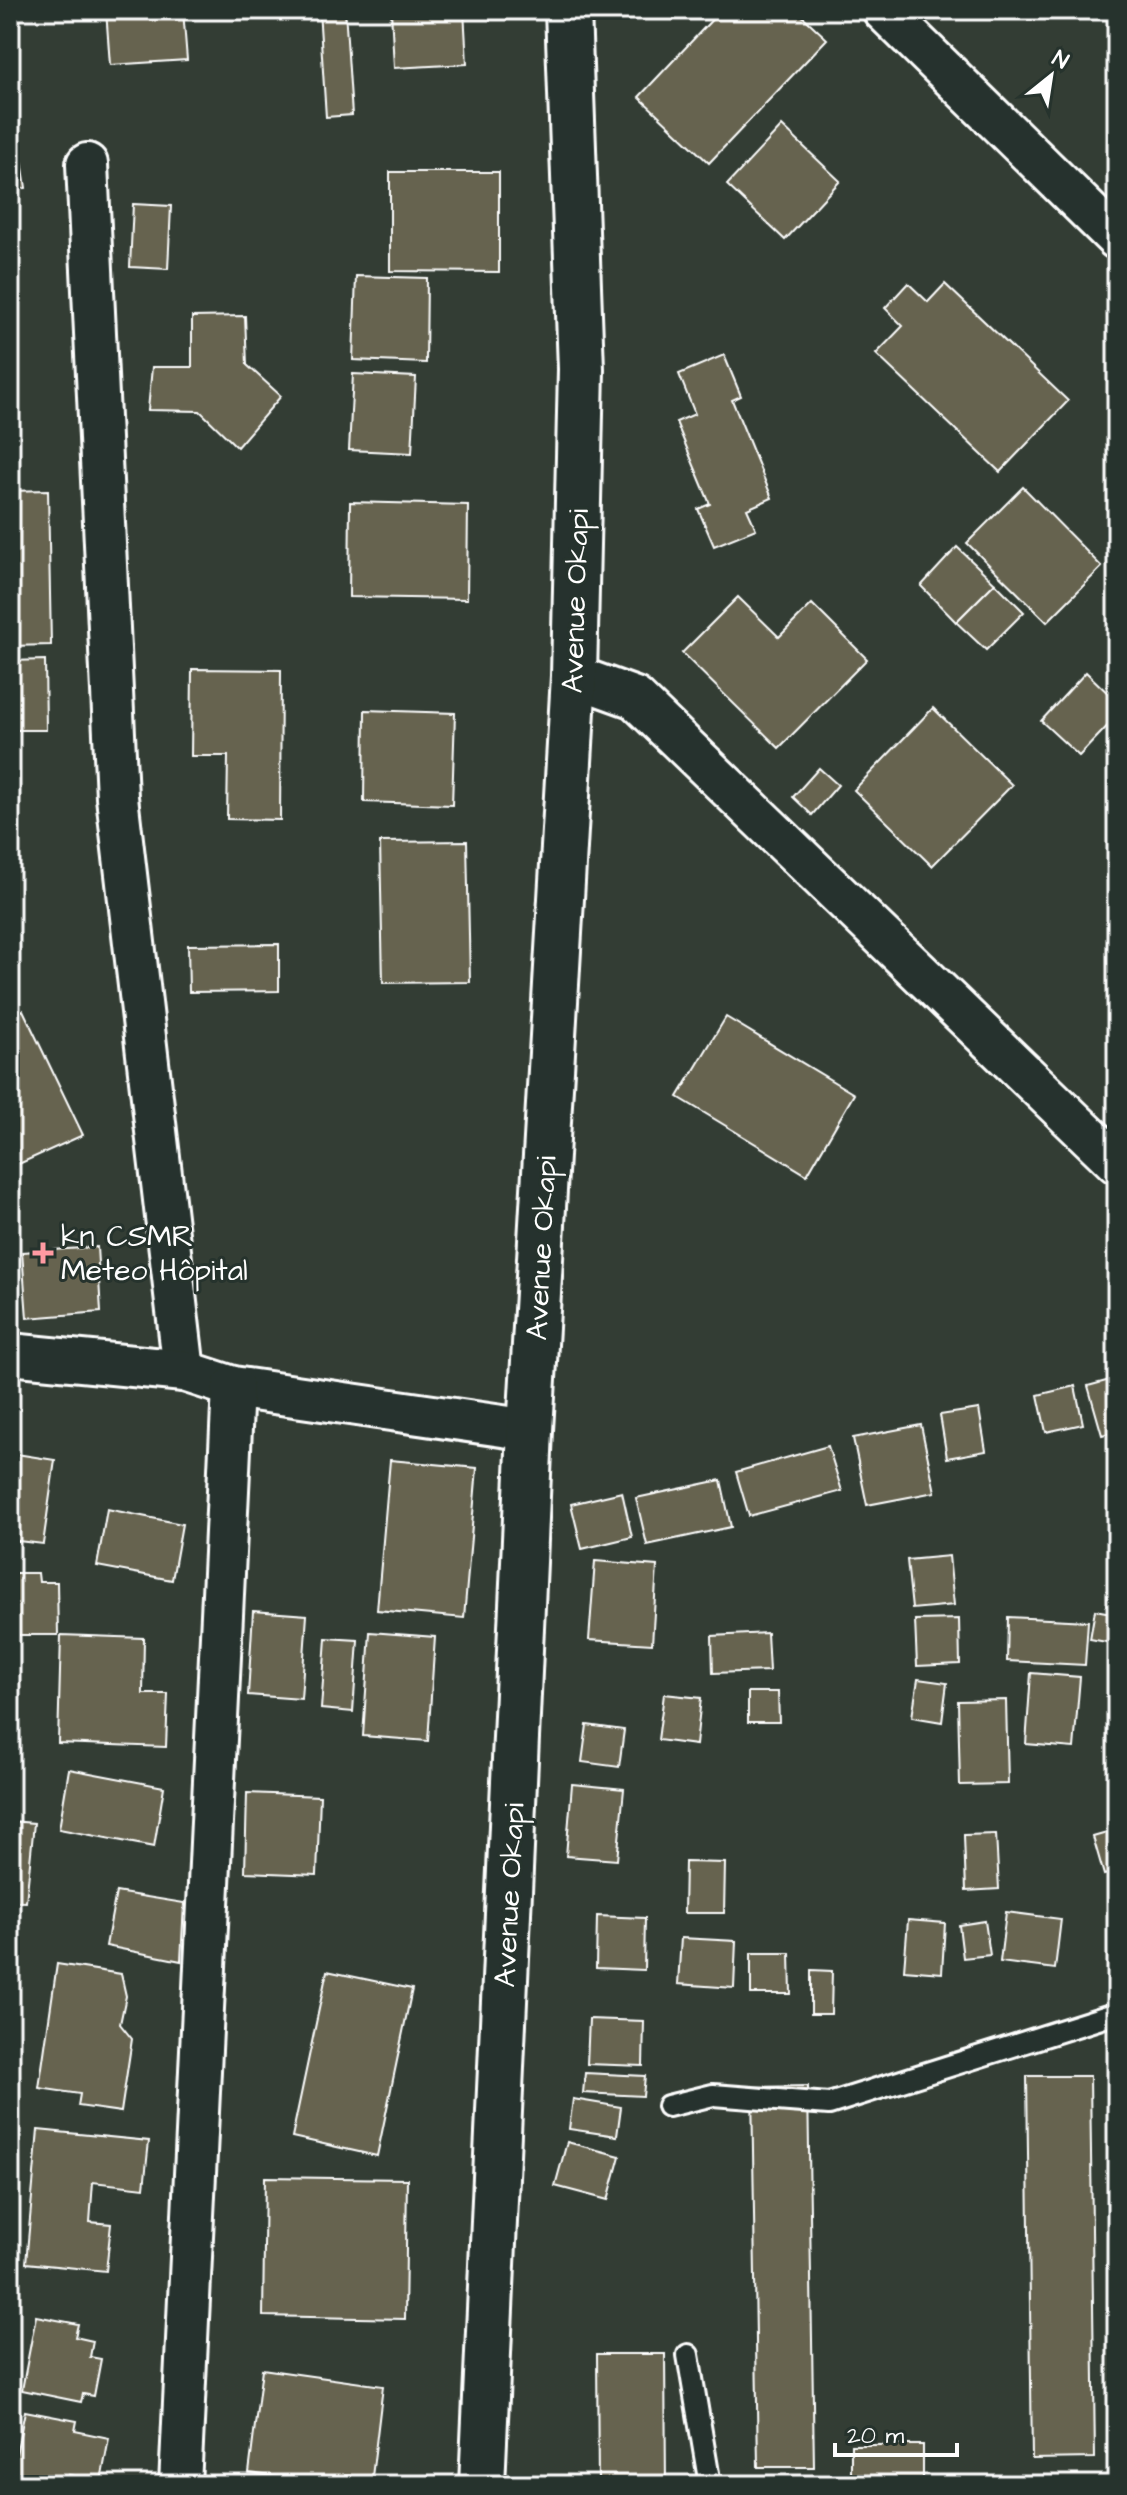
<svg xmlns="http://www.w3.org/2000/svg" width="1127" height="2495" font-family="'Architects Daughter',sans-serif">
<rect width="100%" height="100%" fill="#333d34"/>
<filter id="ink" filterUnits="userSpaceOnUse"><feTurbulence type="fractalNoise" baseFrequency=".0125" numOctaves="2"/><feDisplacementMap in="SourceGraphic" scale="16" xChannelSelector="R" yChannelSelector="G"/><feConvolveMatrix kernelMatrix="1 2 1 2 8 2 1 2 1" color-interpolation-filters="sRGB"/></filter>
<g filter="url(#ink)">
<g fill="#666450" stroke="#fff" stroke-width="2">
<path d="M106,10H183L187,60L110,65Z"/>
<path d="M319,10H345L352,115L326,117Z"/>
<path d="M391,10H464L467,64L394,68Z"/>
<path d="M721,10H796L827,39L709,163L639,97Z"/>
<path d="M10,72L17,103L10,105Z"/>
<path d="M16,120L26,188L10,190V121Z"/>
<path d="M782,126L840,181L785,240L727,185Z"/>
<path d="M390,172H499V272L390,271Z"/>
<path d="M133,204L171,206L168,269L130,267Z"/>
<path d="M10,215H13L17,294H10Z"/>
<path d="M356,276L427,278L426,363L353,360Z"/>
<path d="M908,283L928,302L945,284L1068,401L1000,472L876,354L903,326L885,308Z"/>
<path d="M245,316L247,365L281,396L237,447L200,411L148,410L152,367H192V317Z"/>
<path d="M724,355L741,396L732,400L772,498L747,509L756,529L714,546L698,509L710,504L676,422L695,414L679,374Z"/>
<path d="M353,374L416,377L412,453L349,450Z"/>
<path d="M1023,487L1102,567L1047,622L967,543Z"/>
<path d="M48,490L51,645L10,646V491Z"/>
<path d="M350,502L468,505L467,599L349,597Z"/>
<path d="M957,547L995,583L956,622L921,586Z"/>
<path d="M995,583L1024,612L986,650L956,622Z"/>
<path d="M738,597L779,637L812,604L867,659L779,748L682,653Z"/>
<path d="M45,660L46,730H10V661Z"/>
<path d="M192,669L281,670L280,820L227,819L228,756H191Z"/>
<path d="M1086,672L1117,702V716L1079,756L1041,721Z"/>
<path d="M933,708L1012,785L932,866L854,790Z"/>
<path d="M365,710L455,713L452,805L364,802Z"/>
<path d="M819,768L838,785L812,815L793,797Z"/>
<path d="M467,841L470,982L383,983L380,842Z"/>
<path d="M279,944V991L189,992L188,945Z"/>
<path d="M23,1010L83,1135L10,1168V1016Z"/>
<path d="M726,1017L854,1094L807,1175L678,1097Z"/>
<path d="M97,1247L101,1312L27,1318L22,1252Z"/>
<path d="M1117,1378V1431L1102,1435L1088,1386Z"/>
<path d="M1075,1386L1083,1424L1046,1432L1038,1395Z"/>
<path d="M979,1409L986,1451L947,1458L940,1415Z"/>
<path d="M921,1425L935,1492L867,1505L853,1438Z"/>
<path d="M828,1446L842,1491L749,1516L736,1472Z"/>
<path d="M10,1453L55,1460L43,1544L10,1540Z"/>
<path d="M390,1460L477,1468L464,1618L377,1610Z"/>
<path d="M721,1480L731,1527L647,1545L636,1498Z"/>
<path d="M622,1492L632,1537L582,1549L571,1504Z"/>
<path d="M107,1509L182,1524L172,1580L97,1566Z"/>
<path d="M949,1556L954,1605L912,1609L907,1560Z"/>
<path d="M595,1561L657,1566L652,1644L589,1640Z"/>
<path d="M10,1573H38L39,1582H57L58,1635H10Z"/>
<path d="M1095,1610L1117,1614V1644L1090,1639Z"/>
<path d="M253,1611L307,1615L301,1699L248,1695Z"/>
<path d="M1008,1617L1088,1621L1085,1665L1007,1661Z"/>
<path d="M959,1619L960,1664L917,1666L915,1620Z"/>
<path d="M370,1632L435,1637L428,1741L363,1736Z"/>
<path d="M767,1633L769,1671L713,1673L712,1636Z"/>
<path d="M61,1635L144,1638L143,1694H168L166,1747L58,1743Z"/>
<path d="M326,1638L358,1640L353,1712L321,1709Z"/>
<path d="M1031,1673L1080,1677L1074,1748L1026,1744Z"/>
<path d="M918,1679L947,1683L942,1722L912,1717Z"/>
<path d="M748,1692H778L779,1722H748Z"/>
<path d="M664,1694L701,1698L696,1745L658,1740Z"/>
<path d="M1006,1700L1008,1784L960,1785L958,1701Z"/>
<path d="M587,1725L624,1730L619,1767L582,1762Z"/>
<path d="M69,1769L164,1787L154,1847L59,1829Z"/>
<path d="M572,1784L624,1789L617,1860L566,1856Z"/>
<path d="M247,1793L320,1796L317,1875L245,1872Z"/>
<path d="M10,1821L34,1823L26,1902L10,1901Z"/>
<path d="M1117,1830V1872L1104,1875L1093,1837Z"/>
<path d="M996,1834L999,1889L966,1891L964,1835Z"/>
<path d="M685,1862L725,1863L724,1913H684Z"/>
<path d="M116,1892L184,1903L181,1961L106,1946Z"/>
<path d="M1006,1912L1061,1919L1055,1969L1000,1962Z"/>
<path d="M597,1916L645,1918L644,1970L596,1968Z"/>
<path d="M908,1920L945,1923L942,1973L904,1970Z"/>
<path d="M985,1921L990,1955L963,1958L959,1925Z"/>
<path d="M681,1938L736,1941L734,1988L678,1984Z"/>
<path d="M751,1953H790L791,1994H751Z"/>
<path d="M57,1964L121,1974L126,1996L120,2024L132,2039L121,2112L78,2106L80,2094L39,2088Z"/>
<path d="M811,1970L832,1971L831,2014H811Z"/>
<path d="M327,1971L412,1989L377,2156L292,2137Z"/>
<path d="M589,2019L644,2021L643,2066L587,2064Z"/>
<path d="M585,2073L645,2076L643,2096L583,2093Z"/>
<path d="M1027,2076H1090L1095,2458L1032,2459Z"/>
<path d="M808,2086L814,2467H758L752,2087Z"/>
<path d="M573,2099L621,2107L617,2136L569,2129Z"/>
<path d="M38,2130L149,2141L144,2188L93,2182L90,2222L111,2224L106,2271L26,2263Z"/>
<path d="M567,2142L620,2156L608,2200L555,2186Z"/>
<path d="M265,2177L407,2179L405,2319L263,2316Z"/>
<path d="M36,2316L78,2324L75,2337L93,2341L90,2357L101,2359L94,2396L83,2394L81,2402L22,2390Z"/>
<path d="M597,2354H665L666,2485H598Z"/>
<path d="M262,2369L383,2386L371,2485H339L249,2473Z"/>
<path d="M25,2411L77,2421L75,2431L109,2438L101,2481L69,2475L67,2485L12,2474Z"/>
<rect x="851" y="2445" width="72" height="40"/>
</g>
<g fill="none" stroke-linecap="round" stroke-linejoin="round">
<g stroke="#fff" stroke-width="26">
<g id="service">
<path d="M668,2106L713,2095L829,2104L1117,2013"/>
<path d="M688,2355L710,2485"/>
</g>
</g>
<g stroke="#fff" stroke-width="46">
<g id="minor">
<path d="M883,10L1117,239"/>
<path d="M87,164L117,797L184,1371"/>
<path d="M574,676L635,698L1117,1163"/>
<path d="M10,1354L184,1371L233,1387L530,1430"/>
<path d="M180,2485L233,1387"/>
</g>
</g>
<g stroke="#fff" stroke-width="50">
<path id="tertiary" d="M482,2485L530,1430L574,676L581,369L568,10"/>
</g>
<use href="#service" stroke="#26332d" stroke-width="20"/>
<use href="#minor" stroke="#26332d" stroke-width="40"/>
<use href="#tertiary" stroke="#26332d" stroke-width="44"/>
</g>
</g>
<path fill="#ff9aa2" stroke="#26332d" stroke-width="3" d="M39 1241h8v8h8v8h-8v8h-8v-8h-8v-8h8z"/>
<g text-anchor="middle" stroke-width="6" stroke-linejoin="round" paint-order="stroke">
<g font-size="30" fill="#fff" stroke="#26332d">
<text transform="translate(575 601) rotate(-88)" y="10">Avenue Okapi</text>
<text transform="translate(541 1248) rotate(-87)" y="10">Avenue Okapi</text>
<text transform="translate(509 1895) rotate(-87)" y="10">Avenue Okapi</text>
</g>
<g font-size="30" fill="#fff" stroke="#26332d" text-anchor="start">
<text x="61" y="1246">kn CSMR<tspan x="61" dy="34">Meteo Hôpital</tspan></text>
</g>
</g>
<rect width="1127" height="2495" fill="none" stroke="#26332d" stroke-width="40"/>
<rect x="20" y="20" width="1087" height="2455" fill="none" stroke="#fff" stroke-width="3" filter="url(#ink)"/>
<g transform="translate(1051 76) rotate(30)" stroke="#26332d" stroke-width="6" paint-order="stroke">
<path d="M0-6L14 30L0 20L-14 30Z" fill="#ffffff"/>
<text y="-12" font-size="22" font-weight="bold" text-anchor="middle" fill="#ffffff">N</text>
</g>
<path d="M835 2443v12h122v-12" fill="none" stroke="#ffffff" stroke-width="4"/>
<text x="847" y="2443" font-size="24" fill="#ffffff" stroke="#26332d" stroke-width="6" paint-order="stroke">20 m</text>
</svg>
